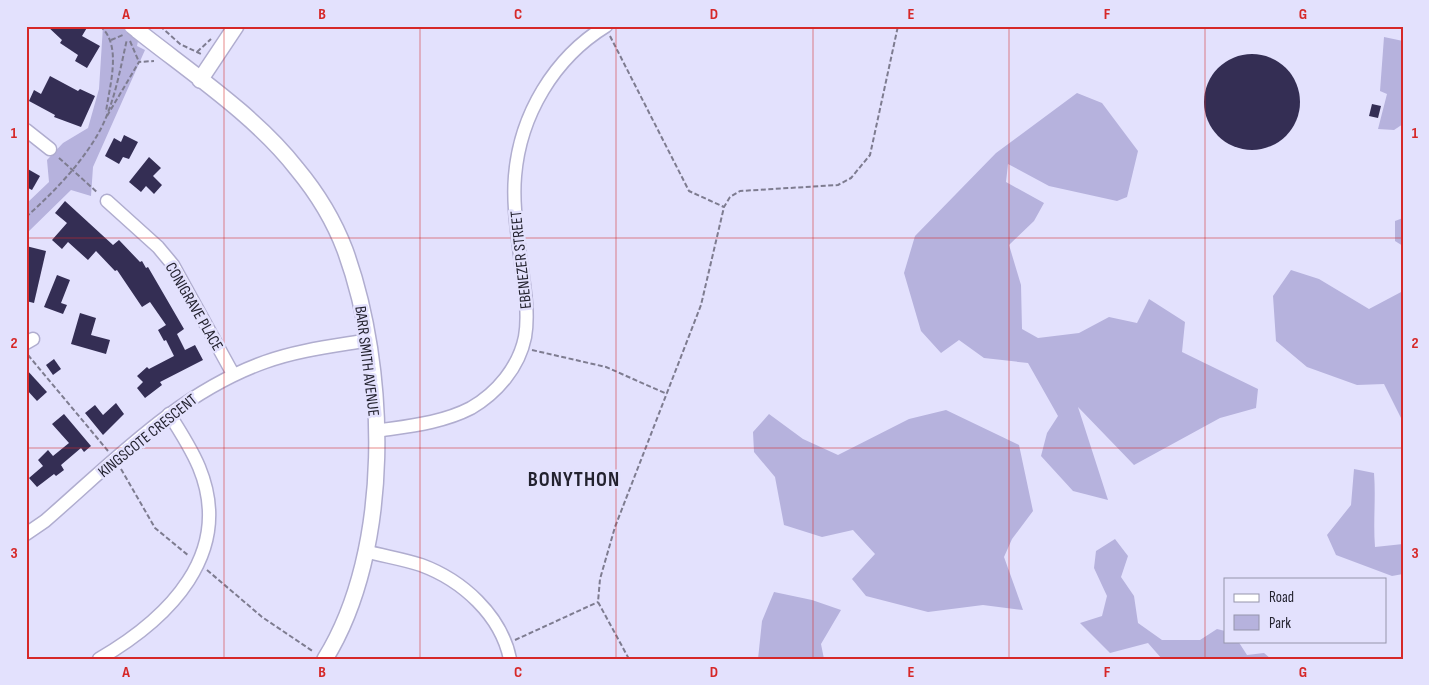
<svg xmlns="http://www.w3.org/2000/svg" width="1429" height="685" font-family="'Sofia Sans Condensed',sans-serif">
<rect width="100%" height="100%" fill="#e3e1fd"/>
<g fill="#b6b2dd">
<path d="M103,26H141L137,46L145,50L93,167L91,196L71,190L26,234V204L49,182L47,160L63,143L88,128L99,89Z"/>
<path d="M1384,37L1403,41V124L1394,130L1378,129L1387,94L1380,91Z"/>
<path d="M1077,93L1102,103L1138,151L1127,197L1117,201L1049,186L1008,164L1006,182L1044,203L1034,221L1009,245L1021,285L1022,329L1038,338L1079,333L1109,317L1137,323L1149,299L1185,322L1182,352L1258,389L1256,408L1220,418L1134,465L1078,407L1108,500L1073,491L1041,456L1047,433L1058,416L1028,363L984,358L959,340L941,353L921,331L904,273L915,236L996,153Z"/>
<path d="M1403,218V246L1395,241V221Z"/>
<path d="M1291,270L1319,279L1369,309L1403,291V417L1401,418L1384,384L1357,385L1307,367L1276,341L1273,296Z"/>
<path d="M946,410L1019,445L1033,511L1012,539L1004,557L1023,610L983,605L928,612L866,596L852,579L875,554L853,530L822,537L784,525L775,477L754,452L753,432L769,414L803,439L838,455L909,419Z"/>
<path d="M1354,469L1374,473C1376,498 1373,521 1375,547L1403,544V574L1392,576L1336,555L1327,535L1351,505Z"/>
<path d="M1115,539L1128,556L1121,577L1134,596L1138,623L1162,640H1200L1217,629L1225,631V641H1238L1247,655L1264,653L1271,659H1162L1148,643L1110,653L1080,623L1102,616L1107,596L1094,568L1096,551Z"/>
<path d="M774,592L812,600L841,610L821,644L824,659H758L762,621Z"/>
</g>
<g fill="#342e54">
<path d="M47,26H88L82,36L100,46L87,68L75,61L78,55L60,43L62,40Z"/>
<circle cx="1252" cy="102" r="48"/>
<path d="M50,76L78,91L80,89L95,96L81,127L54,117L55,115L29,101L34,90L41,94Z"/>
<path d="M1372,104L1381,106L1378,118L1369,116Z"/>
<path d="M124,135L138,142L129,159L123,157L119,164L105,156L114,138L121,142Z"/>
<path d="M149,157L161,168L153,176L162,185L154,194L146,186L141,192L129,182Z"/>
<path d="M26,168L40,176L32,190L26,187Z"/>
<path d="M65,201L113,245L119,240L140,262L142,261L146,268L148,267L184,329L177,334L185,350L195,345L203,360L160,382L162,385L145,398L137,388L143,382L137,376L147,367L149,369L174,356L166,340L164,341L158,330L166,325L150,302L142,307L117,270L115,271L96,251L88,260L68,242L62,249L52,240L67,223L55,213Z"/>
<path d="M26,246L46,251L34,303L26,301Z"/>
<path d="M57,275L70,280L61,303L67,305L63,314L44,307Z"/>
<path d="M80,313L96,318L91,335L110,340L106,354L71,344Z"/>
<path d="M54,359L61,369L53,375L46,365Z"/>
<path d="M26,369L47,392L37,401L26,389Z"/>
<path d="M116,403L124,414L103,435L85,413L95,405L103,415Z"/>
<path d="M64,414L91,446L84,452L81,448L61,465L64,470L56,476L54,474L37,487L29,478L43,466L38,460L48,450L53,456L69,443L52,424Z"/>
</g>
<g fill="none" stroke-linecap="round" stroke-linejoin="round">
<g stroke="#b0adcf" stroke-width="15">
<g id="minor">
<path d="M26,130L50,149"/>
<path d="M107,201L158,247L173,265L233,374"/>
<path d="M26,343L33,339"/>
<path d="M376,431C409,426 442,423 471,408C497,393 519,367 525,337C530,309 522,276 519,247C516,223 513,200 515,176C520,115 554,58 606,26"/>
<path d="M26,534L45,521C113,462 178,393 265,362C298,350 334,346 369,340"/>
<path d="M365,551C383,556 403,559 421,565C462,580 501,615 510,659"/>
<path d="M99,659C168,619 235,554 199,467C191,448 180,431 169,414"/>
</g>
</g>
<g stroke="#b0adcf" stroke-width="18">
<g id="tertiary">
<path d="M137,30C190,72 257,117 297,169C317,193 334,221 345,250C388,368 393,549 325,659"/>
<path d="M200,80L236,26"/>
</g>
</g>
<g stroke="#7e7c90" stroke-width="2" stroke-dasharray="5 2.5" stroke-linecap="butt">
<path d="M100,26C123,45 109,87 106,112"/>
<path d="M160,26L180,44L201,54"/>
<path d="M610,36L689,191L724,207"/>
<path d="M111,40L123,35"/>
<path d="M130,41L139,62"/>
<path d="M197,52L211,39"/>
<path d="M107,116L139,62L154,61"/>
<path d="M59,158L98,193"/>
<path d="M26,217C53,193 80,165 98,134C114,106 120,70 127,39"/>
<path d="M532,350L606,367L667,394"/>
<path d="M28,355L108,451"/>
<path d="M121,469L155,528L189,556"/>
<path d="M207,570L262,617L314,652"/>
<path d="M515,640L598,602"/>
<path d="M629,659L598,602L600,579L615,527L701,305L724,207L730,197L740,191L838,185L851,178L870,155L898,26"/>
</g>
<use href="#minor" stroke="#fff" stroke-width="12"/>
<use href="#tertiary" stroke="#fff" stroke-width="15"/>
<g stroke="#b0adcf" stroke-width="18" stroke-linecap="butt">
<path id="tertiary-bridge" d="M132,26L137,30"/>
</g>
<use href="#tertiary-bridge" stroke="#fff" stroke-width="15"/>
</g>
<path fill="none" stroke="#d62828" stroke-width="1" stroke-opacity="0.55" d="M224,26V659M420,26V659M616,26V659M813,26V659M1009,26V659M1205,26V659M26,238H1403M26,448H1403"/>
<g text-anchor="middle" stroke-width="5" stroke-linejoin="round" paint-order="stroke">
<g font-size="16" fill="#23222f" stroke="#e3e1fd">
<text transform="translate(520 260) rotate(-96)" y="6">EBENEZER STREET</text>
<text transform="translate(195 306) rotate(60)" y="6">CONIGRAVE PLACE</text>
<text transform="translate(368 361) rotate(83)" y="6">BARR SMITH AVENUE</text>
<text transform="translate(147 435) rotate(-39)" y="6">KINGSCOTE CRESCENT</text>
</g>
<g font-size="21" font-weight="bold" letter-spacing="1" fill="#23222f" stroke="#e3e1fd">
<text x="574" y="486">BONYTHON</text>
</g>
</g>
<rect width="1429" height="685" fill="none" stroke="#e3e1fd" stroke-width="55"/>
<rect x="1224" y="578" width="162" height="65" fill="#e3e1fd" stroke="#9695ab"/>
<rect x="1234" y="594" width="25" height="8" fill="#ffffff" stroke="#9695ab"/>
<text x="1269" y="602" font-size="15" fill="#23222f">Road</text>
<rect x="1234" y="615" width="25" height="15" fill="#b6b2dd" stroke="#9695ab"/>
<text x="1269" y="628" font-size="15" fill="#23222f">Park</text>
<rect x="28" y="28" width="1374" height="630" fill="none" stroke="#d62828" stroke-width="2"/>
<g font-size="16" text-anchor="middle" font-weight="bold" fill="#d62828">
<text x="126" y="19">A</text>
<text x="322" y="19">B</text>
<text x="518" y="19">C</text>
<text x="714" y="19">D</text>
<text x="911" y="19">E</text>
<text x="1107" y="19">F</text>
<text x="1303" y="19">G</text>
<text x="14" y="138">1</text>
<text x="1415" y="138">1</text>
<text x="14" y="348">2</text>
<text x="1415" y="348">2</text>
<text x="14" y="558">3</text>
<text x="1415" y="558">3</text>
<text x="126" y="677">A</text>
<text x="322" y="677">B</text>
<text x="518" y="677">C</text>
<text x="714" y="677">D</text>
<text x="911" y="677">E</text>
<text x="1107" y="677">F</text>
<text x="1303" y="677">G</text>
</g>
</svg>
